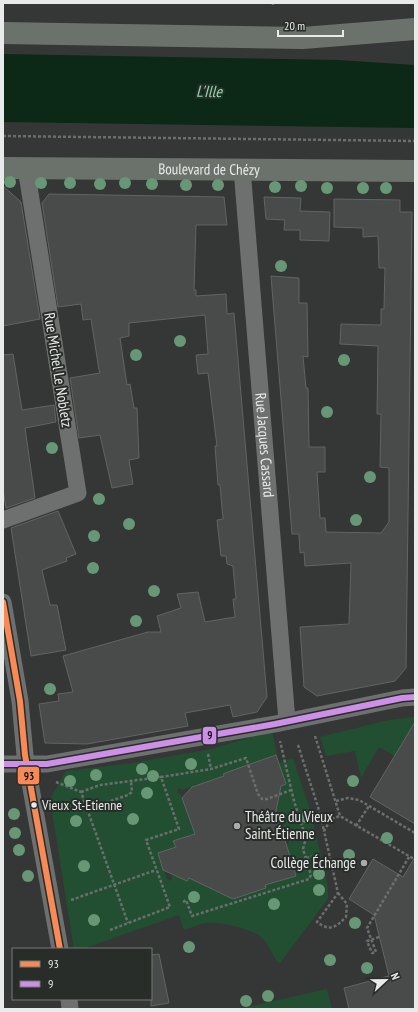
<svg xmlns="http://www.w3.org/2000/svg" width="418" height="1012" font-family="'PT Sans Narrow',sans-serif">
<rect width="100%" height="100%" fill="#343735"/>
<g fill="#224f32" fill-rule="evenodd">
<path d="M415,717V741L406,736L395,756L379,747L361,778L355,751L326,756L320,737L389,720Z"/>
<path d="M272,731L279,763L293,758L310,810L321,856L311,859L314,870L323,867L328,887V899L280,963L277,962C272,952 268,943 260,936C249,928 218,921 205,923C198,924 191,928 184,930L179,915L82,949H74L50,799L66,771L133,763L211,749ZM275,755L286,784L266,791L256,762ZM227,772L277,806L276,811L286,840H289L288,844H284L270,861L290,854L296,876L265,885L189,877L184,871L171,876L172,879L168,881L158,853L162,851L163,855L169,849L176,847L173,841L196,838L181,795L177,792L179,788L182,790L192,787L195,784L197,785L224,776L223,774Z"/>
<path d="M327,989L332,1009H238Z"/>
</g>
<path fill="#0c2817" d="M3,54L338,60L415,65V128L3,122Z"/>
<g fill="#494b4a" stroke="#626463">
<path d="M3,186L21,202L40,319L3,326Z"/>
<path d="M49,194L224,197L227,225H196L194,290H196V296L226,294L227,314L234,313L267,697L257,712L233,717L230,705L185,713L188,726L87,744L45,743L39,704L59,701L58,694L73,692L63,656L148,632H161L157,616L181,608L177,594L198,592L205,622L235,617L233,599H236L233,566L227,564L226,556H221L217,520L223,519L220,485H218L215,446H217L208,373L198,374L196,355L208,354L205,315L129,323V336L120,338L127,385L130,384L134,408H137L139,458L129,460L133,484L112,488L100,435L79,438L70,378L100,373L99,370L91,319L83,320L81,304L58,307L42,203Z"/>
<path d="M264,197L301,198L300,211L330,212L329,241L300,240V230H284L285,220L266,219Z"/>
<path d="M334,199L400,200V212H412L406,668L395,681L317,696L304,687L300,627L349,624L351,563L305,566L304,552L300,553L299,534H292L271,276L299,278V303H307L308,357L303,356L306,388H308L309,447H325V472H317L320,518H325L326,532L381,533L389,522V468L380,467L381,414H377L378,346L340,344L341,324L381,325V309H384L385,268H379L378,236L363,237V228L334,227Z"/>
<path d="M13,354L22,410L54,405L56,422L25,428L35,498L6,508L3,490V355Z"/>
<path d="M58,511L76,554L66,558L67,561L42,570L50,605H57L66,650L31,656L11,528Z"/>
<path d="M415,722V824L370,797Z"/>
<path d="M276,755L286,784L281,786L276,811L296,876L265,885L266,888L233,899L189,878L187,881L163,870L158,853L176,847L173,841L195,834L182,798L192,787L224,776L223,774L239,768Z"/>
<path d="M415,857V1009H349L344,988L389,976L374,915L349,899L373,859L403,877Z"/>
<path d="M159,954L169,1003L151,1006V955Z"/>
</g>
<g fill="none" stroke-linecap="round" stroke-linejoin="round">
<g stroke="#6c6e6d" stroke-width="2.5" stroke-dasharray="3 2" stroke-linecap="butt">
<path d="M273,5V3"/>
<path d="M3,136L415,141"/>
<path d="M315,736L340,816L414,859"/>
<path d="M298,745L318,807L324,831"/>
<path d="M208,754L211,769"/>
<path d="M56,782L81,792L128,923"/>
<path d="M81,792L100,785L161,777"/>
<path d="M336,801L348,798L359,800L415,833"/>
<path d="M87,809L128,795L132,792L131,781"/>
<path d="M356,826L369,806"/>
<path d="M306,858L313,856L315,864L330,859"/>
<path d="M338,893L347,904L346,917C336,927 330,932 317,922L338,893L324,831L331,819L340,816"/>
<path d="M71,900L156,870"/>
<path d="M183,902L186,900L192,916L309,879L311,875L303,849L306,838L294,801L280,741"/>
<path d="M110,930L170,907L146,840L179,829L161,777L211,769L246,758L258,794L262,799H267L291,790"/>
<path d="M379,937L367,941L372,953L376,952L367,928L409,857"/>
</g>
<g stroke="#6e706f" stroke-width="17">
<path id="s1" d="M242,169L287,721"/>
<path d="M3,520L78,493L26,168"/>
<path d="M3,602L20,701L25,755L60,949"/>
<path d="M3,764H47L275,724L402,698L415,697"/>
<path d="M69,999L70,1009"/>
</g>
<g stroke="#6b726c" stroke-width="22">
<path d="M3,33L303,38L415,29"/>
<path id="s2" d="M3,168L415,171"/>
</g>
<g stroke="#292d2a" stroke-width="9">
<path id="bus-1" d="M3,602L20,701L25,755L60,949"/>
</g>
<g stroke="#292d2a" stroke-width="9">
<path id="bus-2" d="M3,764H47L275,724L402,698L415,697"/>
</g>
<use href="#bus-1" stroke="#f98a56" stroke-width="6"/>
<use href="#bus-2" stroke="#ce8fe9" stroke-width="6"/>
</g>
<g fill="#679775">
<circle cx="10" cy="182" r="6"/>
<circle cx="41" cy="183" r="6"/>
<circle cx="70" cy="183" r="6"/>
<circle cx="125" cy="183" r="6"/>
<circle cx="100" cy="184" r="6"/>
<circle cx="152" cy="184" r="6"/>
<circle cx="186" cy="185" r="6"/>
<circle cx="218" cy="185" r="6"/>
<circle cx="301" cy="186" r="6"/>
<circle cx="275" cy="187" r="6"/>
<circle cx="327" cy="188" r="6"/>
<circle cx="363" cy="188" r="6"/>
<circle cx="386" cy="188" r="6"/>
<circle cx="281" cy="266" r="6"/>
<circle cx="180" cy="341" r="6"/>
<circle cx="136" cy="355" r="6"/>
<circle cx="344" cy="360" r="6"/>
<circle cx="327" cy="412" r="6"/>
<circle cx="52" cy="448" r="6"/>
<circle cx="370" cy="477" r="6"/>
<circle cx="99" cy="499" r="6"/>
<circle cx="356" cy="520" r="6"/>
<circle cx="129" cy="524" r="6"/>
<circle cx="94" cy="536" r="6"/>
<circle cx="93" cy="568" r="6"/>
<circle cx="154" cy="591" r="6"/>
<circle cx="136" cy="621" r="6"/>
<circle cx="50" cy="689" r="6"/>
<circle cx="191" cy="764" r="6"/>
<circle cx="142" cy="769" r="6"/>
<circle cx="96" cy="775" r="6"/>
<circle cx="153" cy="776" r="6"/>
<circle cx="70" cy="781" r="6"/>
<circle cx="353" cy="781" r="6"/>
<circle cx="147" cy="793" r="6"/>
<circle cx="14" cy="814" r="6"/>
<circle cx="306" cy="817" r="6"/>
<circle cx="133" cy="819" r="6"/>
<circle cx="76" cy="821" r="6"/>
<circle cx="15" cy="833" r="6"/>
<circle cx="387" cy="838" r="6"/>
<circle cx="19" cy="850" r="6"/>
<circle cx="349" cy="855" r="6"/>
<circle cx="84" cy="866" r="6"/>
<circle cx="319" cy="874" r="6"/>
<circle cx="28" cy="876" r="6"/>
<circle cx="319" cy="890" r="6"/>
<circle cx="194" cy="897" r="6"/>
<circle cx="274" cy="904" r="6"/>
<circle cx="94" cy="920" r="6"/>
<circle cx="355" cy="923" r="6"/>
<circle cx="189" cy="947" r="6"/>
<circle cx="330" cy="960" r="6"/>
<circle cx="367" cy="968" r="6"/>
<circle cx="268" cy="996" r="6"/>
<circle cx="246" cy="1001" r="6"/>
</g>
<circle fill="#e8ebe9" stroke="#292d2a" stroke-width="1.5" cx="34" cy="805" r="3.5"/>
<g fill="#a9acaa" stroke="#292d2a" stroke-width="1.5">
<circle cx="237" cy="826" r="4"/>
<circle cx="364" cy="863" r="4"/>
</g>
<g text-anchor="middle" stroke-width="4" stroke-linejoin="round" paint-order="stroke">
<g font-size="14" fill="#e8ebe9" stroke="#292d2a" text-anchor="start">
<text x="42" y="810">Vieux St-Etienne</text>
</g>
<g font-size="15" fill="#e8ebe9" stroke="#292d2a">
<text dy="5" stroke="none"><textPath href="#s2" startOffset="206">Boulevard de Chézy</textPath></text>
<text transform="translate(58 370) rotate(81)" y="5">Rue Michel Le Nobletz</text>
<text dy="5" stroke="none"><textPath href="#s1" startOffset="277">Rue Jacques Cassard</textPath></text>
</g>
<g font-size="15" fill="#e8ebe9" stroke="#292d2a" text-anchor="start">
<text x="245" y="822">Théâtre du Vieux<tspan x="245" dy="17">Saint-Étienne</tspan></text>
<text x="356" y="868" text-anchor="end">Collège Échange</text>
</g>
<g font-size="16" font-style="italic" fill="#8adda3" stroke="#292d2a">
<text transform="translate(209 91) rotate(1)" y="6">L'Ille</text>
</g>
</g>
<g stroke="#292d2a" stroke-width="1.5">
<rect x="202" y="726" width="15" height="19" rx="4" fill="#ce8fe9"/>
<rect x="17" y="766" width="23" height="19" rx="4" fill="#f98a56"/>
</g>
<g font-size="11" text-anchor="middle" font-weight="bold" fill="#111">
<text x="210" y="739">9</text>
<text x="29" y="780">93</text>
</g>
<rect width="418" height="1012" fill="none" stroke="#e8ebe9" stroke-width="8"/>
<rect x="12" y="948" width="140" height="52" fill="#292d2a" stroke="#757976"/>
<rect x="20" y="961" width="20" height="6" fill="#f98a56" stroke="#757976"/>
<text x="48" y="968" font-size="12" fill="#e8ebe9">93</text>
<rect x="20" y="981" width="20" height="6" fill="#ce8fe9" stroke="#757976"/>
<text x="48" y="988" font-size="12" fill="#e8ebe9">9</text>
<g transform="translate(386 980) rotate(68)" stroke="#292d2a" stroke-width="3" paint-order="stroke">
<path d="M0-3L7 15L0 10L-7 15Z" fill="#e8ebe9"/>
<text y="-6" font-size="11" font-weight="bold" text-anchor="middle" fill="#e8ebe9">N</text>
</g>
<path d="M278 30v6h65v-6" fill="none" stroke="#e8ebe9" stroke-width="2"/>
<text x="284" y="30" font-size="12" fill="#e8ebe9" stroke="#292d2a" stroke-width="3" paint-order="stroke">20 m</text>
</svg>
